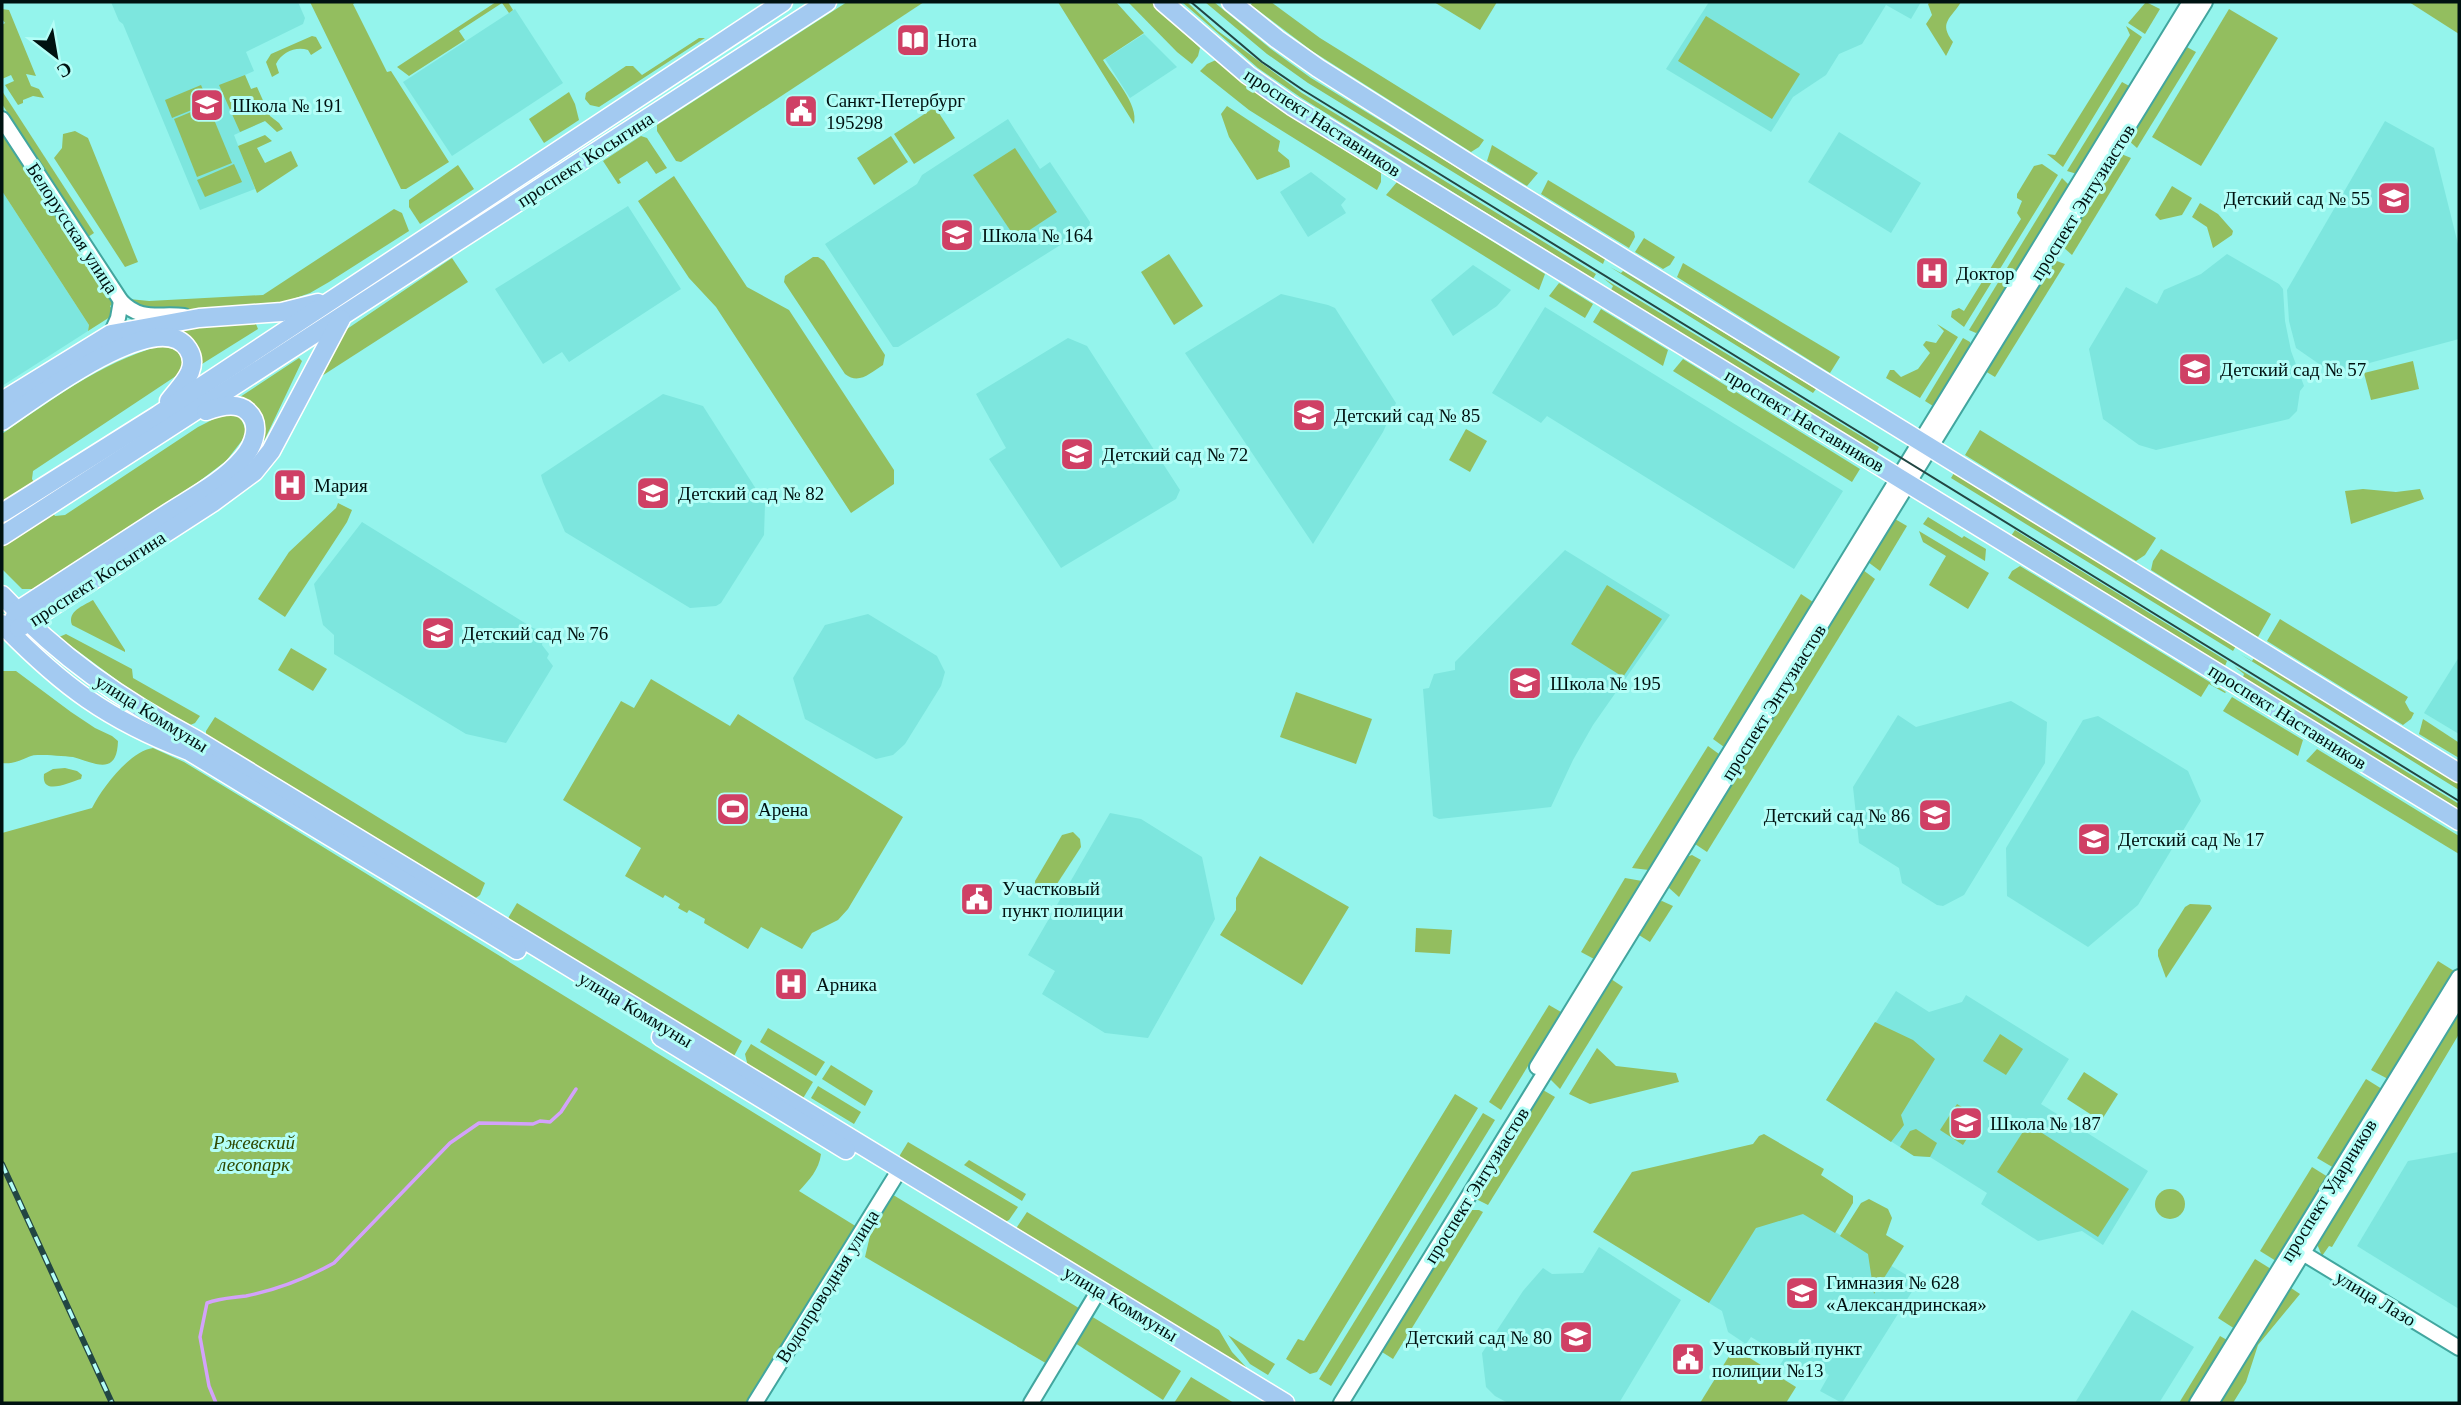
<svg xmlns="http://www.w3.org/2000/svg" width="2461" height="1405" font-family="'Times New Roman',serif">
<rect width="100%" height="100%" fill="#94f4ec"/>
<g fill="#7de6de">
<path d="M111,2H298L305,18L303,24L246,52L254,71L245,75L265,121L234,135L255,189L200,210L123,24L119,21Z"/>
<path d="M1709,2H1921L1911,19L1886,5L1862,44L1839,54L1826,75L1793,97L1771,132L1666,69Z"/>
<path d="M515,9L563,83L452,156L403,82Z"/>
<path d="M1144,34L1177,67L1130,98L1105,59Z"/>
<path d="M1008,119L1040,169L1050,162L1090,222L1089,227L898,347H893L825,244L917,184L922,175Z"/>
<path d="M2385,121L2434,148L2459,248V339L2332,373L2296,348L2289,321L2287,290Z"/>
<path d="M1839,132L1921,183L1891,233L1808,182Z"/>
<path d="M1311,172L1346,199L1341,205L1346,213L1308,237L1280,192Z"/>
<path d="M2,191L89,325L88,331L2,386Z"/>
<path d="M628,206L681,289L569,362L562,352L543,364L495,289Z"/>
<path d="M2227,254L2279,284L2283,289L2285,321L2291,351L2304,386L2300,391L2297,411L2289,419L2156,450L2139,445L2103,419L2089,349L2126,287L2157,304L2164,290L2201,274Z"/>
<path d="M1473,265L1511,290L1497,306L1453,336L1431,300Z"/>
<path d="M1281,294L1328,305L1335,308L1396,403L1383,432L1313,544L1185,353Z"/>
<path d="M1545,307L1843,491L1794,569L1547,416L1541,423L1492,393Z"/>
<path d="M1068,338L1087,346L1180,490L1176,499L1061,568L989,459L1006,448L976,394Z"/>
<path d="M663,394L703,406L765,503L764,535L721,603L716,606L690,608L565,532L543,482L541,475Z"/>
<path d="M362,522L533,628L544,632L542,645L549,654L547,658L553,666L506,743L466,734L334,654V635L323,625L314,584Z"/>
<path d="M1565,550L1670,615L1593,725L1573,760L1551,807L1439,819L1433,816L1423,689L1429,688L1434,674L1455,670V662Z"/>
<path d="M868,614L937,656L945,672L941,686L905,744L893,755L876,759L805,719L793,678L825,625Z"/>
<path d="M2459,657V734L2424,713Z"/>
<path d="M2011,701L2047,722L2045,763L1964,895L1943,906L1937,905L1902,883L1899,868L1859,843L1853,787L1898,715L1916,727Z"/>
<path d="M2098,716L2188,771L2201,801L2138,905L2088,947L2007,896L2006,848L2083,720Z"/>
<path d="M1110,813L1141,819L1202,857L1215,919L1148,1038L1105,1033L1042,994L1055,971L1028,955Z"/>
<path d="M1896,991L1929,1012L1962,1002L1966,995L2069,1059L2041,1104L2148,1171L2103,1245L2082,1231L2038,1241L1981,1204L1987,1193L1930,1157L1914,1156L1826,1100Z"/>
<path d="M2459,1152V1309L2357,1246L2408,1161Z"/>
<path d="M1729,1168L1918,1282L1842,1403L1820,1391L1829,1375L1822,1371L1795,1373L1780,1365L1785,1357L1751,1337L1746,1344L1728,1332L1722,1311L1606,1239L1643,1181Z"/>
<path d="M1599,1247L1681,1300L1619,1403H1508L1495,1396L1486,1387L1482,1353L1523,1291L1543,1268L1552,1274L1583,1273Z"/>
<path d="M2132,1310L2194,1347L2159,1403H2075Z"/>
</g>
<g fill="#93be5f">
<path d="M310,2H356L353,4L387,72L391,71L449,162L406,189H401Z"/>
<path d="M496,2H508L513,10L509,13L502,3L459,31L465,40L409,76L397,67Z"/>
<path d="M847,2H924L681,162L676,161L657,131V125Z"/>
<path d="M1058,2H1116L1144,33L1103,60C1113,77 1139,104 1134,124Z"/>
<path d="M1128,2H1152L1200,48L1198,56L1192,64L1177,52Z"/>
<path d="M1182,2H1187L1218,31L1302,93L1596,274L1593,279L1300,97L1258,68Z"/>
<path d="M1205,2H1214L1271,49L1311,78L1605,259L1603,264L1308,83L1267,54Z"/>
<path d="M1252,2H1271L1320,38L1484,140L1479,147L1471,152L1312,51L1251,5Z"/>
<path d="M1434,2H1497L1480,30Z"/>
<path d="M1930,2H1961C1951,19 1938,22 1953,42L1946,56L1926,24L1932,15L1928,4Z"/>
<path d="M2146,2L2160,9L2145,34L2128,23Z"/>
<path d="M2409,2H2459V34Z"/>
<path d="M2,9L9,10L36,76L26,74L31,86L39,89L44,98L33,96L23,100V103L18,105L5,85L14,81L11,75L2,79V25L5,23L2,19Z"/>
<path d="M2229,9L2278,38L2201,166L2152,137Z"/>
<path d="M1706,16L1800,74L1772,119L1678,61Z"/>
<path d="M2126,26L2142,37L2063,167L2047,154L2055,155L2130,35Z"/>
<path d="M312,36L316,37L322,48L311,55L308,50C296,46 282,52 276,64L279,73L272,77L266,62L271,54Z"/>
<path d="M699,38H705L599,107L590,105L585,99L586,93L626,66H633L642,75Z"/>
<path d="M2185,46L2196,52L2137,148L2128,140Z"/>
<path d="M1216,60L1287,114L1381,173V182L1377,190L1249,110L1200,71L1207,64Z"/>
<path d="M245,75L251,89L257,87L270,116L279,123L283,129L277,132L265,121L240,132L219,85Z"/>
<path d="M2122,82L2131,87L2077,174L2067,171Z"/>
<path d="M201,85L209,103L172,118L165,100Z"/>
<path d="M2,91L94,233L88,237L2,104Z"/>
<path d="M569,92L575,104L579,120L544,143L529,119Z"/>
<path d="M208,105L232,163L197,177L174,119Z"/>
<path d="M1227,106L1280,141L1278,151L1289,160L1290,167L1257,180L1229,137L1221,114Z"/>
<path d="M935,107L955,138L914,164L894,134Z"/>
<path d="M2,131L114,303L110,306L113,311L110,317L88,331L89,325L2,191Z"/>
<path d="M75,131L88,138L138,262L125,267L54,158L62,148L63,134Z"/>
<path d="M265,135L272,141L257,148L265,163L291,151L298,166L257,193L238,146Z"/>
<path d="M641,136L647,138L667,168L656,174L647,161L619,179L621,183L618,184L603,161Z"/>
<path d="M891,136L908,162L874,185L857,158Z"/>
<path d="M1492,145L1538,173L1527,186L1487,161Z"/>
<path d="M1015,148L1057,212L1016,239L973,175Z"/>
<path d="M2119,153L2131,158L2072,255L2062,246Z"/>
<path d="M234,164L242,182L205,197L197,180Z"/>
<path d="M2042,164L2058,175L1964,327L1951,317L1952,311L1959,308L1964,311L2021,219L2017,213L2022,201L2017,198V194L2034,166Z"/>
<path d="M458,165L474,189L420,224L409,207V200Z"/>
<path d="M674,176L747,287L789,310L894,470V484L851,513L716,307L689,278L638,201Z"/>
<path d="M2062,178L2070,186L1980,331L1976,333L1969,330Z"/>
<path d="M1548,180L1634,232L1635,237L1629,248L1541,194Z"/>
<path d="M1397,182L1545,274L1539,290L1386,195Z"/>
<path d="M2172,186L2192,198L2182,215L2160,220L2155,215Z"/>
<path d="M2200,203L2218,214L2233,231L2232,235L2213,248L2207,227L2192,217Z"/>
<path d="M394,209L402,213L409,231L329,282L310,293L276,305L150,311L143,310L129,299L149,301L263,295Z"/>
<path d="M1644,238L1675,257L1670,265L1663,269L1635,252Z"/>
<path d="M1169,254L1203,306L1174,325L1141,272Z"/>
<path d="M813,257H818L824,261L885,355L883,365C870,373 859,385 845,374L784,282L785,276Z"/>
<path d="M452,258L468,282L314,381L335,342L347,329Z"/>
<path d="M2054,260L2065,264L1995,377L1985,371Z"/>
<path d="M1683,263L1840,357L1830,373L1677,277Z"/>
<path d="M1610,267L1621,273L1623,271L1816,389L1813,393Z"/>
<path d="M1603,278L1879,447L1876,453L1611,290L1613,286Z"/>
<path d="M1559,283L1593,304L1585,318L1549,296Z"/>
<path d="M1601,309L1668,350L1663,366L1593,322Z"/>
<path d="M256,324L258,329L202,364C185,343 196,335 162,328Z"/>
<path d="M1937,324L1958,337L1920,398L1886,378L1890,370H1894L1901,377L1918,369L1930,353L1923,345L1926,341L1936,343L1944,331Z"/>
<path d="M1963,338L1970,342V347L1933,406L1925,401Z"/>
<path d="M160,346C177,346 188,358 179,374L33,471L32,479L55,516L65,515L198,427C213,420 225,410 241,418L246,431L244,438L226,461L197,483L34,589H22L2,569V434C52,400 101,362 160,346Z"/>
<path d="M299,358L302,361L265,439L253,457L257,446L240,397Z"/>
<path d="M1683,359L1860,469L1852,482L1673,371Z"/>
<path d="M2413,361L2419,389L2371,400L2364,373Z"/>
<path d="M1466,429L1487,441L1470,472L1449,460Z"/>
<path d="M1980,430L2156,538L2145,555L2136,561L1965,455Z"/>
<path d="M1954,473L2236,646L2233,651L1951,478Z"/>
<path d="M2363,489L2396,492L2420,489L2424,499L2351,524L2345,491Z"/>
<path d="M338,503L352,510L347,522L285,617L258,599L289,552L336,508Z"/>
<path d="M1928,517L1962,538L1964,536L1986,549L1985,561L1923,524Z"/>
<path d="M1895,519L1907,526L1880,571L1868,562Z"/>
<path d="M2015,530L2227,661L2225,666L2011,536Z"/>
<path d="M1919,531L1989,573L1968,609L1929,585L1946,556L1923,542Z"/>
<path d="M2161,549L2271,614L2258,637L2151,570L2153,561Z"/>
<path d="M2020,566L2226,692L2225,693L2209,684L2201,697L2008,578L2012,571Z"/>
<path d="M1863,570L1875,579L1707,852L1695,844Z"/>
<path d="M1607,585L1662,619L1623,677L1571,644Z"/>
<path d="M1801,594L1813,602L1724,747L1713,739Z"/>
<path d="M93,600L125,650V652L72,625C67,611 83,606 93,600Z"/>
<path d="M2280,619L2408,697L2405,702L2410,711L2414,713L2411,719L2403,725L2267,641Z"/>
<path d="M66,634L132,669L133,678L200,716L195,723L188,726L133,692L59,637Z"/>
<path d="M291,648L327,669L313,691L278,670Z"/>
<path d="M2240,654L2252,661L2254,658L2459,784V790Z"/>
<path d="M2234,666L2459,804V810L2243,677L2244,674Z"/>
<path d="M2,671H16L71,712L95,728L112,736L118,741C117,778 93,762 73,757C65,756 48,755 39,755C27,754 19,765 2,763Z"/>
<path d="M651,679L730,726L738,714L903,817L848,909L838,920L812,933L802,949L761,927L748,949L704,923L705,919L689,910L687,913L678,908L680,904L665,895L663,898L625,876L641,848L563,800L621,701L634,708Z"/>
<path d="M1296,692L1372,719L1356,764L1280,737Z"/>
<path d="M2232,697L2303,740L2298,756L2223,711Z"/>
<path d="M215,717L485,883L480,895L473,900L206,737V731Z"/>
<path d="M2423,719L2458,742L2459,758L2419,734Z"/>
<path d="M1708,746L1719,754L1649,870L1632,868Z"/>
<path d="M153,748L184,762L253,804L821,1154C819,1170 809,1180 799,1191L857,1227L746,1403H2V833L92,808C102,788 130,751 153,748Z"/>
<path d="M2317,749L2459,836V854L2306,761Z"/>
<path d="M65,768L77,771L82,775L81,779C69,782 41,797 44,774L53,769Z"/>
<path d="M1073,832L1080,839L1081,847L1053,890C1044,897 1035,892 1035,881L1062,835Z"/>
<path d="M1692,855L1701,860L1679,897L1668,887L1686,857Z"/>
<path d="M1260,856L1349,907L1302,985L1220,935L1236,910V898Z"/>
<path d="M1625,878L1642,881L1594,959L1581,952Z"/>
<path d="M1662,901L1673,906L1650,942L1639,935L1659,902Z"/>
<path d="M517,903L742,1041L733,1058L507,920Z"/>
<path d="M2190,904L2210,905L2212,908L2166,978L2158,956V950L2185,907Z"/>
<path d="M1416,928L1452,930L1450,954L1415,952Z"/>
<path d="M2438,961L2454,971L2388,1079L2371,1070Z"/>
<path d="M1611,979L1623,987L1560,1089L1550,1079Z"/>
<path d="M1549,1005L1561,1012L1501,1110L1489,1102Z"/>
<path d="M2456,1015L2459,1017V1034L2332,1247L2329,1246L2322,1256L2317,1244L2319,1237Z"/>
<path d="M1875,1022L1913,1040L1935,1059L1901,1115L1904,1125L1891,1142L1826,1100Z"/>
<path d="M768,1028L825,1062L816,1076L760,1042Z"/>
<path d="M2000,1034L2023,1049L2006,1075L1983,1061Z"/>
<path d="M751,1044L813,1082L802,1100L748,1067L745,1054Z"/>
<path d="M1597,1048L1616,1066L1676,1073L1679,1082L1590,1104L1569,1094Z"/>
<path d="M831,1065L873,1091L865,1106L822,1079Z"/>
<path d="M2084,1072L2118,1094L2101,1121L2067,1099Z"/>
<path d="M2366,1079L2382,1089L2334,1168L2317,1158Z"/>
<path d="M818,1086L861,1112L854,1124L811,1098Z"/>
<path d="M1543,1090L1555,1097L1488,1205L1476,1199Z"/>
<path d="M1455,1094L1478,1108L1317,1372L1310,1374L1286,1359L1298,1339L1304,1341Z"/>
<path d="M1957,1104L1980,1118L1963,1145L1940,1130Z"/>
<path d="M1483,1113L1495,1120L1331,1386L1319,1379Z"/>
<path d="M2028,1124L2129,1189L2098,1237L1997,1172Z"/>
<path d="M1916,1129L1937,1143L1930,1157L1914,1156L1900,1147L1910,1131Z"/>
<path d="M1764,1134L1824,1169L1821,1175L1853,1196V1203L1835,1233L1803,1214L1756,1228L1709,1303L1593,1232L1632,1172L1753,1144L1759,1136Z"/>
<path d="M908,1142L1018,1207L1009,1220L1003,1223L900,1159V1155Z"/>
<path d="M969,1160L1026,1194L1022,1201L964,1165Z"/>
<path d="M2312,1167L2328,1177L2276,1261L2260,1251Z"/>
<circle cx="2170" cy="1204" r="15"/>
<path d="M890,1193L1082,1310L1049,1365L865,1257L874,1219Z"/>
<path d="M1869,1199L1888,1209L1892,1218L1886,1235L1904,1246L1874,1294L1868,1254L1840,1236L1861,1203Z"/>
<path d="M1469,1210H1479L1483,1212L1393,1359L1382,1352Z"/>
<path d="M1027,1212L1219,1330L1232,1352L1246,1367L1244,1370L1017,1231V1227Z"/>
<path d="M2255,1259L2271,1269L2235,1329L2218,1318Z"/>
<path d="M2288,1286L2300,1294L2258,1345L2246,1382L2233,1403H2216Z"/>
<path d="M1091,1316L1181,1371L1163,1400L1075,1343Z"/>
<path d="M1228,1335L1275,1364L1268,1375L1250,1364Z"/>
<path d="M2220,1336L2227,1340L2189,1403H2179Z"/>
<path d="M1734,1348L1796,1387L1786,1403H1700Z"/>
<path d="M1191,1377L1234,1403H1174Z"/>
</g>
<g fill="none" stroke-linecap="round" stroke-linejoin="round">
<path stroke="#d3a2fb" stroke-width="3.5" d="M216,1403L209,1386L200,1337L207,1303C220,1298 232,1298 246,1296C276,1290 307,1278 334,1263L450,1143L479,1123L533,1124L540,1121L550,1122L561,1112L576,1089"/>
<g stroke="#42a69f" stroke-width="18">
<g id="minor">
<path d="M2,119L121,301C141,322 159,313 184,316"/>
<path d="M111,334L118,318L121,301"/>
<path d="M1537,1067L2190,2"/>
<path d="M2296,1249L2459,1348"/>
<path d="M755,1403L900,1169"/>
<path d="M1031,1403L1099,1290"/>
<path d="M1341,1403L2205,2"/>
<path d="M2197,1403L2459,977"/>
<path d="M2211,1403L2459,998"/>
</g>
</g>
<g stroke="#fff" stroke-width="21">
<g id="major">
<path d="M1163,2L1248,75L1292,106L2459,821"/>
<path d="M1231,2L1277,39L1318,68L1473,166L2459,773"/>
<path d="M2,401L111,334L199,318L282,312L318,303"/>
<path d="M2,421C31,402 159,303 188,349C201,369 180,386 169,401"/>
<path d="M2,513L158,415L783,2"/>
<path d="M2,536L827,2"/>
<path d="M2,595C58,656 122,700 195,739L1285,1403"/>
<path d="M13,622L17,611C66,579 116,547 165,515C191,498 223,482 243,458C254,445 262,424 247,411C236,401 217,407 206,411"/>
<path d="M2,624C62,686 108,720 189,751L517,950"/>
<path d="M19,628L212,503L254,472L271,451L341,319"/>
<path d="M661,1037L846,1150"/>
</g>
</g>
<use href="#minor" stroke="#fff" stroke-width="14"/>
<use href="#major" stroke="#a3caf1" stroke-width="18"/>
<path stroke="#224643" stroke-width="2" d="M1191,2L1262,62L1303,90L2459,801"/>
<g stroke="#224643" stroke-width="6">
<path id="rail" d="M2,1164L112,1403"/>
</g>
<use href="#rail" stroke="#b3fef7" stroke-width="3.5" stroke-dasharray="10" stroke-linecap="butt"/>
</g>
<defs>
<g id="library-square" transform="scale(1.75)"><rect x="-9" y="-9" width="18" height="18" rx="4" fill="#cf4065" stroke="#b3fef7"/><path d="M-6-4Q-3-5.5-.7-3.5V5Q-3 3-6 4ZM6-4Q3-5.5 .7-3.5V5Q3 3 6 4Z" fill="#fff"/></g>
<g id="school-square" transform="scale(1.75)"><rect x="-9" y="-9" width="18" height="18" rx="4" fill="#cf4065" stroke="#b3fef7"/><path d="M0-5L7-2L0 1L-7-2ZM-4 1L0 2.5L4 1V4Q0 6-4 4Z" fill="#fff"/></g>
<g id="civic-square" transform="scale(1.75)"><rect x="-9" y="-9" width="18" height="18" rx="4" fill="#cf4065" stroke="#b3fef7"/><path d="M-.6-6.5H3V-4.5H.6V-3L4-1V1h2V6H-6V1h2V-1L-.6-3ZM-1.2 2.5V6h2.4V2.5Z" fill="#fff"/></g>
<g id="hospital-square" transform="scale(1.75)"><rect x="-9" y="-9" width="18" height="18" rx="4" fill="#cf4065" stroke="#b3fef7"/><path d="M-5-5h3v3.5h4V-5h3V5h-3V1.5h-4V5h-3Z" fill="#fff"/></g>
<g id="stadium-square" transform="scale(1.75)"><rect x="-9" y="-9" width="18" height="18" rx="4" fill="#cf4065" stroke="#b3fef7"/><path d="M0-5a6.5 5 0 1 0 0 10a6.5 5 0 1 0 0-10ZM-3.5-1.8h7v3.6h-7Z" fill="#fff"/></g>
</defs>
<g fill-rule="evenodd">
<use href="#library-square" x="913" y="40"/>
<use href="#school-square" x="207" y="105"/>
<use href="#civic-square" x="801" y="111"/>
<use href="#school-square" x="2394" y="198"/>
<use href="#school-square" x="957" y="235"/>
<use href="#hospital-square" x="1932" y="273"/>
<use href="#school-square" x="2195" y="369"/>
<use href="#school-square" x="1309" y="415"/>
<use href="#school-square" x="1077" y="454"/>
<use href="#hospital-square" x="290" y="485"/>
<use href="#school-square" x="653" y="493"/>
<use href="#school-square" x="438" y="633"/>
<use href="#school-square" x="1525" y="683"/>
<use href="#stadium-square" x="733" y="809"/>
<use href="#school-square" x="1935" y="815"/>
<use href="#school-square" x="2094" y="839"/>
<use href="#civic-square" x="977" y="899"/>
<use href="#hospital-square" x="791" y="984"/>
<use href="#school-square" x="1966" y="1123"/>
<use href="#school-square" x="1802" y="1293"/>
<use href="#school-square" x="1576" y="1337"/>
<use href="#civic-square" x="1688" y="1359"/>
</g>
<g text-anchor="middle" stroke-width="6" stroke-linejoin="round" paint-order="stroke">
<g font-size="19" fill="#001211" stroke="#b3fef7" text-anchor="start">
<text x="937" y="47">Нота</text>
<text x="826" y="107">Санкт-Петербург<tspan x="826" dy="22">195298</tspan></text>
<text x="232" y="112">Школа № 191</text>
<text x="2370" y="205" text-anchor="end">Детский сад № 55</text>
<text x="982" y="242">Школа № 164</text>
<text x="1956" y="280">Доктор</text>
<text x="2220" y="376">Детский сад № 57</text>
<text x="1334" y="422">Детский сад № 85</text>
<text x="1102" y="461">Детский сад № 72</text>
<text x="314" y="492">Мария</text>
<text x="678" y="500">Детский сад № 82</text>
<text x="462" y="640">Детский сад № 76</text>
<text x="1550" y="690">Школа № 195</text>
<text x="758" y="816">Арена</text>
<text x="1910" y="822" text-anchor="end">Детский сад № 86</text>
<text x="2118" y="846">Детский сад № 17</text>
<text x="1002" y="895">Участковый<tspan x="1002" dy="22">пункт полиции</tspan></text>
<text x="816" y="991">Арника</text>
<text x="1990" y="1130">Школа № 187</text>
<text x="1826" y="1289">Гимназия № 628<tspan x="1826" dy="22">«Александринская»</tspan></text>
<text x="1552" y="1344" text-anchor="end">Детский сад № 80</text>
<text x="1712" y="1355">Участковый пункт<tspan x="1712" dy="22">полиции №13</tspan></text>
</g>
<g font-size="19" fill="#001211" stroke="#b3fef7">
<text transform="translate(1323 122) rotate(33)" y="7">проспект Наставников</text>
<text transform="translate(585 159) rotate(-33)" y="7">проспект Косыгина</text>
<text transform="translate(2082 202) rotate(-58)" y="7">проспект Энтузиастов</text>
<text transform="translate(73 228) rotate(57)" y="7">Белорусская улица</text>
<text transform="translate(1805 420) rotate(31)" y="7">проспект Наставников</text>
<text transform="translate(97 578) rotate(-33)" y="7">проспект Косыгина</text>
<text transform="translate(1773 702) rotate(-58)" y="7">проспект Энтузиастов</text>
<text transform="translate(152 713) rotate(32)" y="7">улица Коммуны</text>
<text transform="translate(2288 716) rotate(32)" y="7">проспект Наставников</text>
<text transform="translate(636 1009) rotate(31)" y="7">улица Коммуны</text>
<text transform="translate(1476 1185) rotate(-58)" y="7">проспект Энтузиастов</text>
<text transform="translate(2328 1190) rotate(-58)" y="7">проспект Ударников</text>
<text transform="translate(827 1286) rotate(-58)" y="7">Водопроводная улица</text>
<text transform="translate(2376 1298) rotate(31)" y="7">улица Лазо</text>
<text transform="translate(1121 1303) rotate(31)" y="7">улица Коммуны</text>
</g>
<g font-size="19" font-style="italic" fill="#2f4901" stroke="#b3fef7">
<text x="254" y="1149">Ржевский<tspan x="254" dy="22">лесопарк</tspan></text>
</g>
</g>
<rect width="2461" height="1405" fill="none" stroke="#001211" stroke-width="7"/>
<g transform="translate(56 56) rotate(149)" stroke="#b3fef7" stroke-width="5" paint-order="stroke">
<path d="M0-5L12 26L0 18L-12 26Z" fill="#001211"/>
<text y="-10" font-size="19" font-weight="bold" text-anchor="middle" fill="#001211">С</text>
</g>
</svg>
